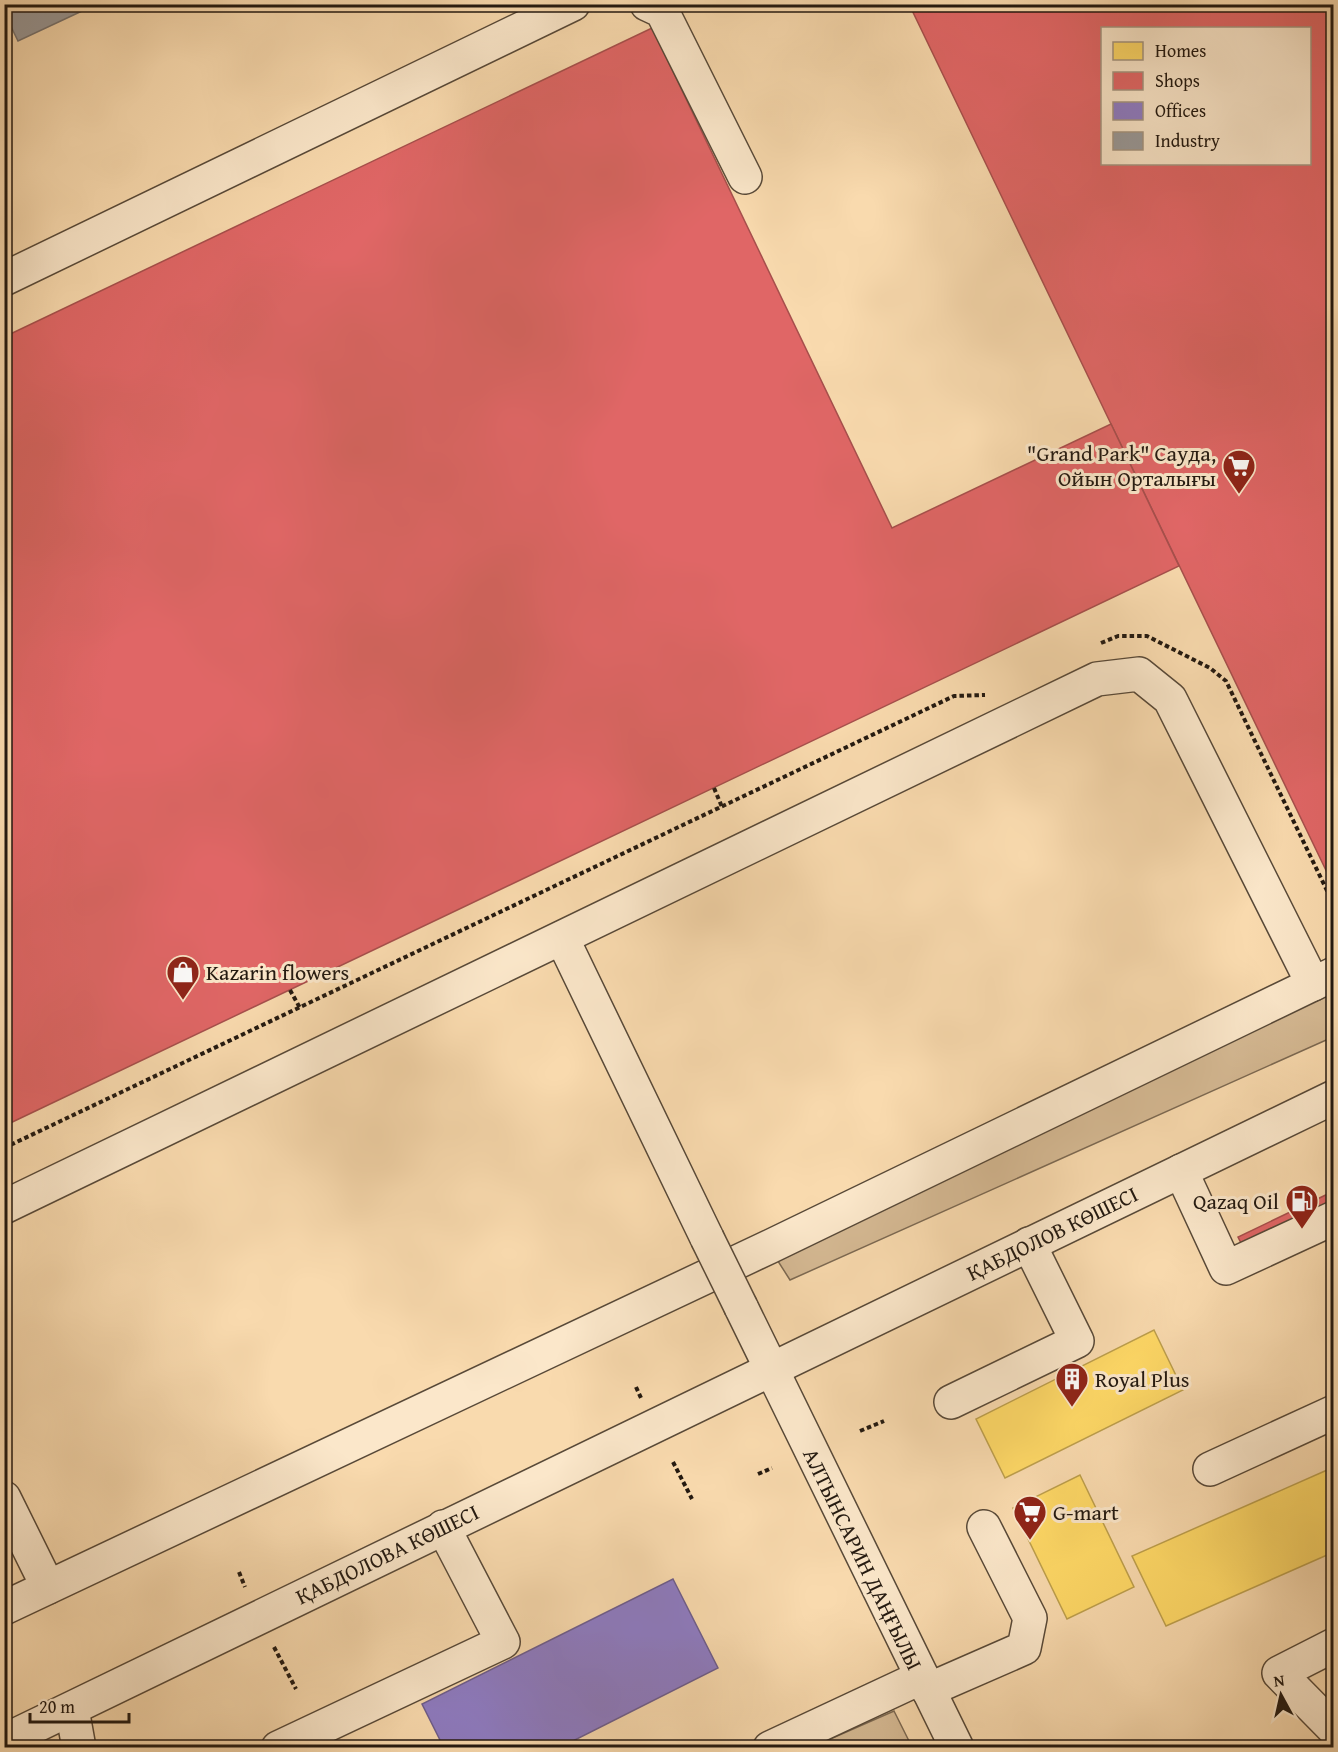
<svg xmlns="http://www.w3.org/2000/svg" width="1338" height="1752" font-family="'Gentium Book Plus',serif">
<rect width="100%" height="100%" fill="#f9daae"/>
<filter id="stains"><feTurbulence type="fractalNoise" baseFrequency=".00333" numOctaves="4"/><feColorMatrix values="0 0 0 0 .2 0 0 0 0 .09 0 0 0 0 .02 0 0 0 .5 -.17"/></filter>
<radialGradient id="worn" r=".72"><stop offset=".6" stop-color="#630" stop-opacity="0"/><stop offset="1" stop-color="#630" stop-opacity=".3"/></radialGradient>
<g fill="#d5b993" stroke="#7c6952" stroke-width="1.5">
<path d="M1333,975V1037L790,1280L769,1247Z"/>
<path d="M894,1711L912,1747H812Z"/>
</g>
<g fill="#ffd966" stroke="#bd9f4c" stroke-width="1.5">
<path d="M1154,1330L1183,1390L1005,1478L976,1419Z"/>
<path d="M1334,1467V1552L1166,1626L1132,1556Z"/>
<path d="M1080,1475L1134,1587L1067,1619L1013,1508Z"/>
</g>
<g fill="#e06666" stroke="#a74f4c" stroke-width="1.5" fill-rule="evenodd">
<path d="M909,4H1334V887L1111,424ZM1102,28H1310V164H1102Z"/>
<path d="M652,28L892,528L1111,424L1179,566L4,1126V337Z"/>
<path d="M1334,1191V1232L1255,1271L1238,1237Z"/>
</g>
<path fill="#8e7cc3" stroke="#6e5e8d" stroke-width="1.5" d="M673,1579L718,1668L559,1748H444L422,1704Z"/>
<path fill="#999" stroke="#767370" stroke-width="1.5" d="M4,4H97L18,41L4,12Z"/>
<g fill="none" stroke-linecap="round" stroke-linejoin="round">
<g stroke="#584938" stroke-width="36">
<g id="minor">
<path d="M647,4L662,11L745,177"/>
<path d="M4,279L573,4"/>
<path d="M562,938L707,1238"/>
<path d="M1181,1171L1226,1268L1334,1218"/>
<path d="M4,1207L1097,679L1139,674L1170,699L1313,984L1334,974"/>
<path d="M741,1307L957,1748"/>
<path d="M951,1402L1077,1341L1029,1244"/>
<path d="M1210,1469L1334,1412"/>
<path d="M4,1498L48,1587"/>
<path d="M4,1608L769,1247L1313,984"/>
<path d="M1334,1645L1279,1673L1334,1729"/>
<path d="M928,1690L1024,1648L1030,1618L984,1527"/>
<path d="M72,1709L79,1748"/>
<path d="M4,1741L1334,1097"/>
<path d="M278,1748L503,1642L443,1527"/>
<path d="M770,1748L922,1677"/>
</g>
</g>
<g stroke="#231910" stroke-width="4" stroke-dasharray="4.5 3" stroke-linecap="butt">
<path d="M1101,643L1118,636H1147L1210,668L1226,681L1331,899L1334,898"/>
<path d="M714,788L722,807"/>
<path d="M290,990L300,1008"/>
<path d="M4,1148L954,696L985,695"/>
<path d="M636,1387L641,1398"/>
<path d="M860,1431L884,1421"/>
<path d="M673,1462L692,1499"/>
<path d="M758,1474L772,1468"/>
<path d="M239,1572L245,1587"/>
<path d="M274,1647L296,1689"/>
</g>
<use href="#minor" stroke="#fbe7ca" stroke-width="33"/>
<g stroke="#584938" stroke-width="36" stroke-linecap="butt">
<path id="minor-bridge" d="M707,1238L741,1307"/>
</g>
<use href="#minor-bridge" stroke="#fbe7ca" stroke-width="33"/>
</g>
<defs>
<g id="supermarket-pin" transform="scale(1.725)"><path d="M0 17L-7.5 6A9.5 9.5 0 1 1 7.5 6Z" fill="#8f2418" stroke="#fbe7ca"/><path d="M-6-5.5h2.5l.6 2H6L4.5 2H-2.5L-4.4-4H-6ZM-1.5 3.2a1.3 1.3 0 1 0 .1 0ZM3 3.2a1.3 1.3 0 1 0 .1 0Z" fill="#fff"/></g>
<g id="shop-pin" transform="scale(1.725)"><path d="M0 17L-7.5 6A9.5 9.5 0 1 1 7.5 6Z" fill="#8f2418" stroke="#fbe7ca"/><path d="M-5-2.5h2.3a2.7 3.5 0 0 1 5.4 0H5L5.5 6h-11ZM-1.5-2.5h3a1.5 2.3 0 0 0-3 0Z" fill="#fff"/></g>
<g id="fuel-pin" transform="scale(1.725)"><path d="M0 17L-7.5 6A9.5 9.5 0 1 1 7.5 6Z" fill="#8f2418" stroke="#fbe7ca"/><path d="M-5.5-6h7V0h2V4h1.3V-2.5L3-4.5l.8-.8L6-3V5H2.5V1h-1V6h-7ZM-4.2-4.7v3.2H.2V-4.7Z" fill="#fff"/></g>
<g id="building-pin" transform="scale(1.725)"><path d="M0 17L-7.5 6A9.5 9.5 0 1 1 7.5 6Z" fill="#8f2418" stroke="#fbe7ca"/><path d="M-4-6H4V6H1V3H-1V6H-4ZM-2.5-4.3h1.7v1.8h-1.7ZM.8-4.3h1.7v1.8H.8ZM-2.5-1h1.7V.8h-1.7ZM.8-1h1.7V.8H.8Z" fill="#fff"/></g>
</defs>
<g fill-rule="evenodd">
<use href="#supermarket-pin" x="1239" y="466"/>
<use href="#shop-pin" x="183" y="972"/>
<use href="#fuel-pin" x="1302" y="1201"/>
<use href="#building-pin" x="1072" y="1379"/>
<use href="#supermarket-pin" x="1030" y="1512"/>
</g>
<g text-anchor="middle" stroke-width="6" stroke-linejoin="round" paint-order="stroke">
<g font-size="22" fill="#231910" stroke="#fbe7ca" text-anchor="start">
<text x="1216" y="461" text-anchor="end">"Grand Park" Сауда,<tspan x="1216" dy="25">Ойын Орталығы</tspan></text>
<text x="206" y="980">Kazarin flowers</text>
<text x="1279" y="1209" text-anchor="end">Qazaq Oil</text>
<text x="1095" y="1387">Royal Plus</text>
<text x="1053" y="1520">G-mart</text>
</g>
<g font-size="22" fill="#231910" stroke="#fbe7ca">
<text transform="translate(1052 1233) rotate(-26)" y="8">ҚАБДОЛОВ КӨШЕСІ</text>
<text transform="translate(387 1554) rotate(-26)" y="8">ҚАБДОЛОВА КӨШЕСІ</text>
<text transform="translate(863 1559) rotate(64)" y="8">АЛТЫНСАРИН ДАҢҒЫЛЫ</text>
</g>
</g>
<rect width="1338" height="1752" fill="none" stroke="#f9daae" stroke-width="24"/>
<rect x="6" y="6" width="1326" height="1740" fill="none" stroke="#231910" stroke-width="3"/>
<rect x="12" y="12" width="1314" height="1728" fill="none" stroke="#231910" stroke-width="1.5"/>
<rect x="1101" y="27" width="210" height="138" fill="#fbe7ca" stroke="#a59580" stroke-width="1.5"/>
<rect x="1113" y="42" width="30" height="18" fill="#ffd966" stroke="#a59580" stroke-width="1.5"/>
<text x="1155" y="57" font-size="18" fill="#231910">Homes</text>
<rect x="1113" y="72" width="30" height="18" fill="#e06666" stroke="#a59580" stroke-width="1.5"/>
<text x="1155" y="87" font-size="18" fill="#231910">Shops</text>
<rect x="1113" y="102" width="30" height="18" fill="#8e7cc3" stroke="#a59580" stroke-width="1.5"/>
<text x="1155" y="117" font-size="18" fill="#231910">Offices</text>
<rect x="1113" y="132" width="30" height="18" fill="#999999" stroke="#a59580" stroke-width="1.5"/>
<text x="1155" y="147" font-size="18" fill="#231910">Industry</text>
<g transform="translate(1281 1695) rotate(352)" stroke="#fbe7ca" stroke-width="4.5" paint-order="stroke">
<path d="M0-4.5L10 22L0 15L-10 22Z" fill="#231910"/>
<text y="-9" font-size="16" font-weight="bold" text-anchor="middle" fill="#231910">N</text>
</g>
<path d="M30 1713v9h99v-9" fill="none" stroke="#231910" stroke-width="3"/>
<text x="39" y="1713" font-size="18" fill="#231910" stroke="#fbe7ca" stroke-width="4.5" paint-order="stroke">20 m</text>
<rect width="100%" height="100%" filter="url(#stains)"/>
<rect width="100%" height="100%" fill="url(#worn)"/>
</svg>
